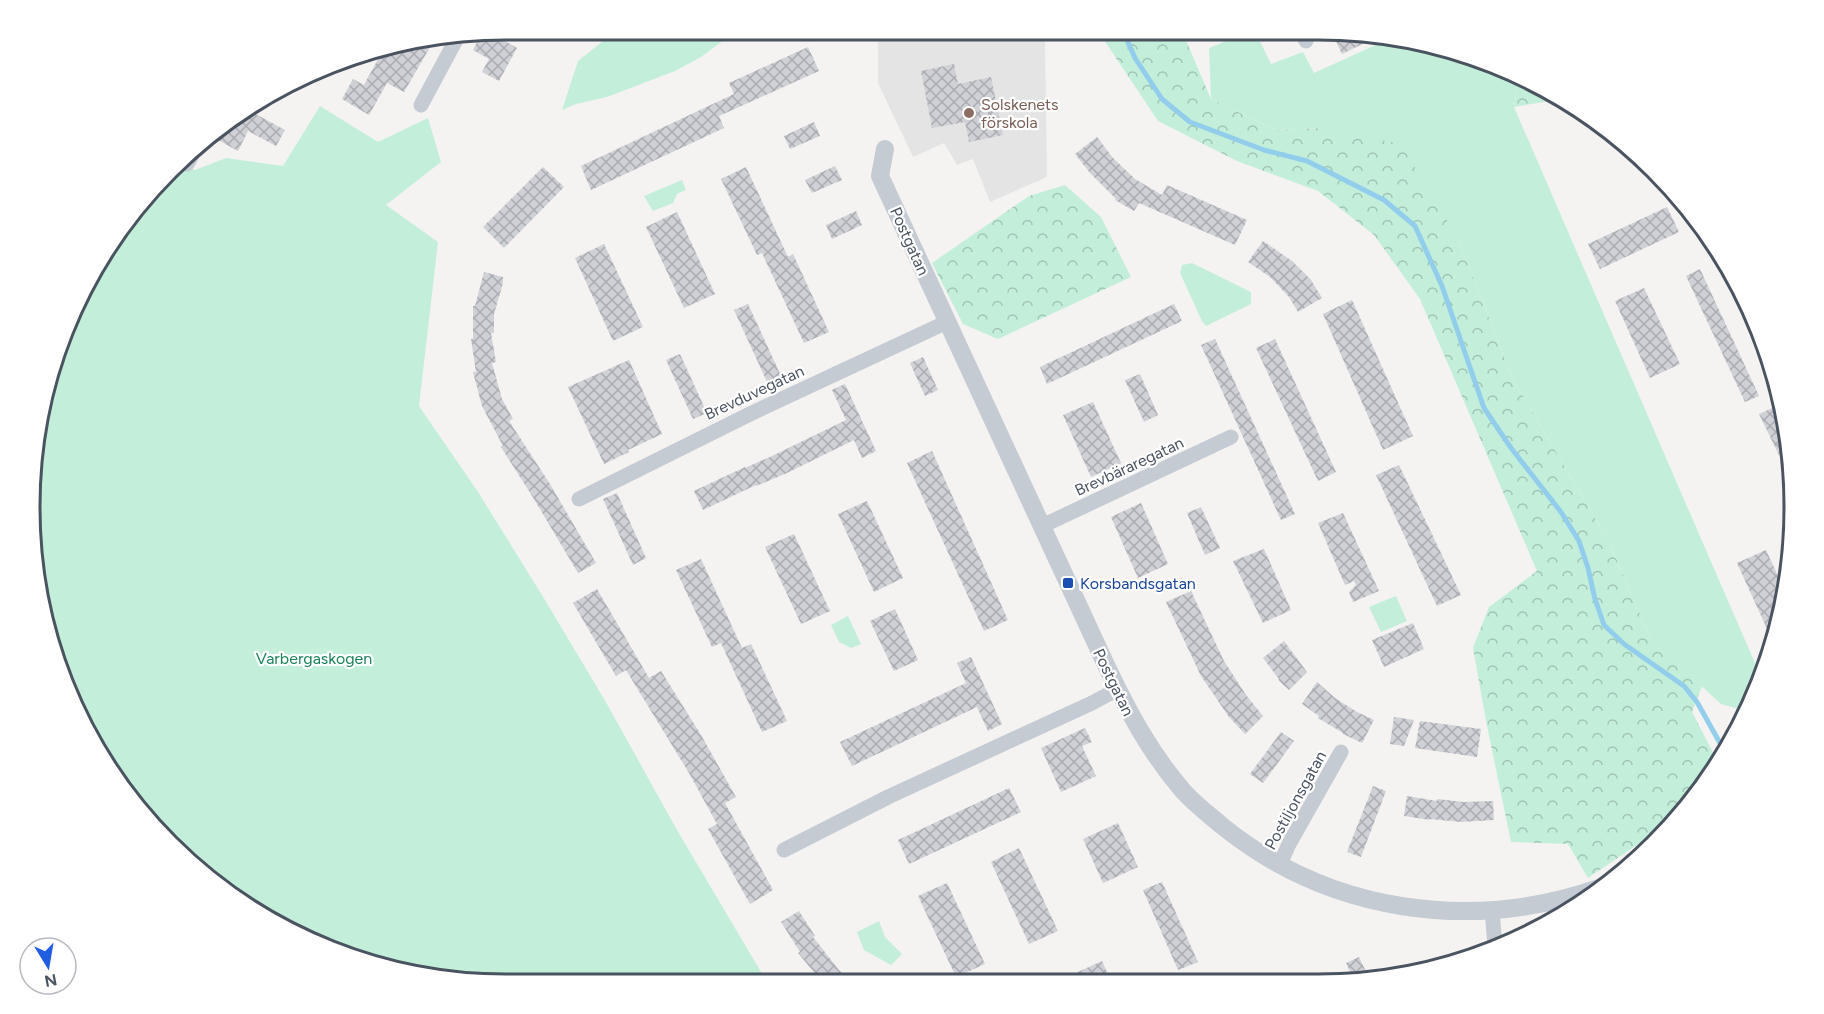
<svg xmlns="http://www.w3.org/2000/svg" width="1824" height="1014" font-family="Figtree,sans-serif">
<defs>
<pattern id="forest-crowns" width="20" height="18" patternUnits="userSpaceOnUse" patternTransform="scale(1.5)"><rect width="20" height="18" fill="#c3efda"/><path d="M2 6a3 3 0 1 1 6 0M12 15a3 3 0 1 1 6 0" fill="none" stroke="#a0c4b4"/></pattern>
<pattern id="building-cross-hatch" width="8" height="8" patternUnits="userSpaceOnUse" patternTransform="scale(1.5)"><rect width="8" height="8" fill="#cfd1d6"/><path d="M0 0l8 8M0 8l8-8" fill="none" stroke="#aaacb1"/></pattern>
</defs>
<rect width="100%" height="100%" fill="#f4f3f2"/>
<path fill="#e5e4e4" d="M878,30L1035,31L1045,42L1047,177L990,202L973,159L957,165L944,143L913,157L878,83Z"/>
<g fill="#c3efda">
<path d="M617,30H737L701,57L675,71L607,97L576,104L562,110L578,61Z"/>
<path d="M1251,31H1255L1271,64L1303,52L1314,73L1391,38L1441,46L1519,79L1514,107L1761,677L1746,711L1721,704L1651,640L1609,542L1512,377L1458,239L1322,128L1275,130L1211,99L1209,48Z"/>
<path d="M320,106L378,142L428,118L441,162L386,205L438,242L419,406L478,492L545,600L607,704L677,830L767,982L476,983L354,959L268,920L148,821L66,689L31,538L46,383L111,242L183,165L195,170L226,158L283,166Z"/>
<path d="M682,180L686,190L677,194L673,203L653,211L644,196Z"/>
<path d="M1192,263L1251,292V304L1206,326L1202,321L1180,273L1182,265Z"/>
<path d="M1396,596L1407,621L1381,632L1369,607Z"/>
<path d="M848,616L861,644L851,648L839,642L831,625Z"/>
<path d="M879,921L885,937L902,954L891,965L864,950L857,932Z"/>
</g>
<g fill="url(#forest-crowns)">
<path d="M1098,31H1182L1211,99L1275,130L1322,128L1401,144L1458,239L1512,377L1609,542L1651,640L1702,686L1692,712L1718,762L1667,827L1659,830L1588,878L1568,844L1511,842L1487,726L1473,648L1489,607L1537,571L1420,299L1374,235L1318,191L1237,161L1158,121Z"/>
<path d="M1519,79L1556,94L1562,99L1514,107Z"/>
<path d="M1065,185L1101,217L1131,277L998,339L963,324L932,263L1029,196Z"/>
</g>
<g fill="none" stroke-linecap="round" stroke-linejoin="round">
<path stroke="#92ceeb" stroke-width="5" d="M1123,31L1135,58L1162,99L1190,122L1264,150L1307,161L1384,200L1415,226L1442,286L1484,408L1511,448L1561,512L1579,541L1588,568L1595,599L1604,625L1624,644L1684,686L1697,702L1725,752"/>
</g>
<g fill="url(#building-cross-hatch)">
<path d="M504,31L500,38L517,48L499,81L482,72L489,59L473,50L481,34Z"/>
<path d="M1331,31H1348L1379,36L1342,54Z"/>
<path d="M433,42L404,92L387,83L369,115L342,99L353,79L364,85L383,50Z"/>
<path d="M808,47L819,71L719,116L724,128L591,190L581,166L734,94L729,83Z"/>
<path d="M954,64L958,84L991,77L1003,135L969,142L965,122L932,128L921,71Z"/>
<path d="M250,111L285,130L276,146L248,131L238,151L218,140L228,123Z"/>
<path d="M814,122L820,136L790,149L784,136Z"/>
<path d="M1097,137L1113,158L1135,179L1162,195L1167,185L1247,220L1235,245L1139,203L1134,211L1115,200L1116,199L1090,173L1075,154Z"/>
<path d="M835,166L842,180L812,193L805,180Z"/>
<path d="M543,167L564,187L504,248L483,227Z"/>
<path d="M746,167L788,257L793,254L829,332L804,343L762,253L757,255L721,179Z"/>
<path d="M1667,207L1679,232L1600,269L1588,244Z"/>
<path d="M856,211L862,225L832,239L826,225Z"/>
<path d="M677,212L715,294L684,308L646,227Z"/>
<path d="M1263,241L1292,261L1311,280L1322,298L1298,312L1289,297L1270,277L1248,262Z"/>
<path d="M604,244L643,327L613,341L575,258Z"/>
<path d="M1700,269L1759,396L1745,402L1686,276Z"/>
<path d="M484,272L503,277V283L494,314V333H491L496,362L492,363L502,399L513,419L509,421L550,484L596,563L578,573L534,499L501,447L503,446L482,406L473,372H476L471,339H473V306H475Z"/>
<path d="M1644,288L1680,364L1650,378L1615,301Z"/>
<path d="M1352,300L1413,436L1383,450L1323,314Z"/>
<path d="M748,304L782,378L768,384L734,310Z"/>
<path d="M1174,304L1182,321L1047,384L1040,367Z"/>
<path d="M1215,339L1295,514L1281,520L1201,345Z"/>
<path d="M1275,339L1336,472L1318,481L1256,348Z"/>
<path d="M680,354L707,413L693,419L666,360Z"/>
<path d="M923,357L938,390L925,396L910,363Z"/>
<path d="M629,360L662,434L628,450L629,452L604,464L568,387Z"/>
<path d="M1140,374L1158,415L1144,422L1125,380Z"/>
<path d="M845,384L876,451L862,458L854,440L785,474L756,486V485L703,510L694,491L745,467V468L772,456L846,420L832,390Z"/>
<path d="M1093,402L1121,463L1091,477L1063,415Z"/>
<path d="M1781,404L1793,476L1790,478L1759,414Z"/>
<path d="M932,451L1008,620L984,631L907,463Z"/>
<path d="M1399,465L1461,595L1437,606L1376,475Z"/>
<path d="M617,493L646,558L633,565L603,499Z"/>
<path d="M867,501L903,578L874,592L838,514Z"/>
<path d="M1141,503L1168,564L1138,578L1111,517Z"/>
<path d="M1201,507L1220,548L1205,555L1187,513Z"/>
<path d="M1343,513L1379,591L1353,602L1349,592L1356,585L1354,581L1345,585L1318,523Z"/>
<path d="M794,534L830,611L801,624L765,547Z"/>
<path d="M1264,549L1291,610L1263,623L1233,561Z"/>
<path d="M1766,550L1785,591L1773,642L1737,563Z"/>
<path d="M701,559L742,648L751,644L787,721L762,732L721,643L712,647L676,570Z"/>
<path d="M597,589L649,678L661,671L701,735L736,797L725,803L773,890L750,904L708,829L717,824L689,773L626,670L616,676L573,603Z"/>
<path d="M1191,591L1224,661L1246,695L1263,716L1245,734L1229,717L1201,676L1166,602Z"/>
<path d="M895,609L918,660L894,671L870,621Z"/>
<path d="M1413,623L1424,649L1384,667L1372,640Z"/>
<path d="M1284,641L1307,672L1289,690L1278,680L1279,679L1263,658Z"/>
<path d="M971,657L1002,724L988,731L977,707L852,766L840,742L966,683L957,663Z"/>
<path d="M1317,682L1335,698L1357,712L1374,720L1362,743L1343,734V733L1318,718L1319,716L1302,704Z"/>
<path d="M1394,717L1414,720L1404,746L1390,744Z"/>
<path d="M1420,721L1481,729L1477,757L1415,748Z"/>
<path d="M1085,728L1092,742L1082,746L1096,776L1061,792L1041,748Z"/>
<path d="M1281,732L1294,741L1263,783L1250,774Z"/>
<path d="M1373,786L1386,791L1361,857L1347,852Z"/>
<path d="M1009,788L1021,812L909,864L898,840Z"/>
<path d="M1407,796L1437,801V799L1464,802L1493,801L1494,820L1461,822L1430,819V820L1404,816Z"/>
<path d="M1118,823L1138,867L1103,883L1083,839Z"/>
<path d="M1019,848L1058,931L1029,944L991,862Z"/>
<path d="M1162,882L1198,962L1178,970L1143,890Z"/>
<path d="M947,883L985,964L956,977L918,896Z"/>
<path d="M799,911L815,936L813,937L839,970L851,982H822L798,953L800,952L781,922Z"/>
<path d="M1359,957L1370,980H1354L1346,963Z"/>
<path d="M1102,961L1111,981H1058Z"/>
</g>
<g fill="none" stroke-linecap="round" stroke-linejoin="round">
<g stroke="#c4cbd3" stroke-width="15">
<path d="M1301,31L1306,41"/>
<path d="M421,105L457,38"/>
<path d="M187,164L192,155"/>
<path d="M579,499L752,413L947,322"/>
<path d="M1042,526L1231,437"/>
<path d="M784,850L888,797L1092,703L1118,689"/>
<path d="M1280,864L1289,844L1341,752"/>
<path d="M1492,910L1495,946"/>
</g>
<path stroke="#c4cbd3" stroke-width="18" d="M885,149L880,176L1106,665C1128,711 1150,753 1184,792C1195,804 1208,814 1221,825C1329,913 1471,933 1602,887"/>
</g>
<circle fill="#8d6e63" stroke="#fff" stroke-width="2" cx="969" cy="113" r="6"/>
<rect fill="#1a4fb4" stroke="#fff" stroke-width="2" x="1062" y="577" width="12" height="12" rx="3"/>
<g text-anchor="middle" stroke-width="4.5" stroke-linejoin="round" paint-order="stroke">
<g font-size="16" fill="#785e54" stroke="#fff" text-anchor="start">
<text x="981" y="110">Solskenets<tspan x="981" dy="18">förskola</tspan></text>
</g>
<g font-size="16" fill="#4a5360" stroke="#fff">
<text transform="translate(910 241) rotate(66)" y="6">Postgatan</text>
<text transform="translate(754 392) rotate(-25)" y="6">Brevduvegatan</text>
<text transform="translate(1129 466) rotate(-25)" y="6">Brevbäraregatan</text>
<text transform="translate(1114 682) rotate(64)" y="6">Postgatan</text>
<text transform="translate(1295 800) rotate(-61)" y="6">Postiljonsgatan</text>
</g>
<g font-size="16" fill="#164399" stroke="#fff" text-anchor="start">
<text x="1080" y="589">Korsbandsgatan</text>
</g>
<g font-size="16" fill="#1a815a" stroke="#fff">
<text x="314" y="664">Varbergaskogen</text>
</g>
</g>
<path d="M0 0H1824V1014H0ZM506 40H1318A466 466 0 0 1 1784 506V508A466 466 0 0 1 1318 974H506A466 466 0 0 1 40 508V506A466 466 0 0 1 506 40Z" fill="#fff" fill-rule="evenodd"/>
<path fill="none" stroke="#4a5360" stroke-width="3" d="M506 40H1318A466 466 0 0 1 1784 506V508A466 466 0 0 1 1318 974H506A466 466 0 0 1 40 508V506A466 466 0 0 1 506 40Z"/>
<g transform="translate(48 966) rotate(169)"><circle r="28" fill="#ffffff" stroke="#b7babf" stroke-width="1.5"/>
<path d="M0-4.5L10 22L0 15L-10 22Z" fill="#205de1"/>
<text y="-9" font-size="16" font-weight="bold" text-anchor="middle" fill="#4a5360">N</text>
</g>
</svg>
